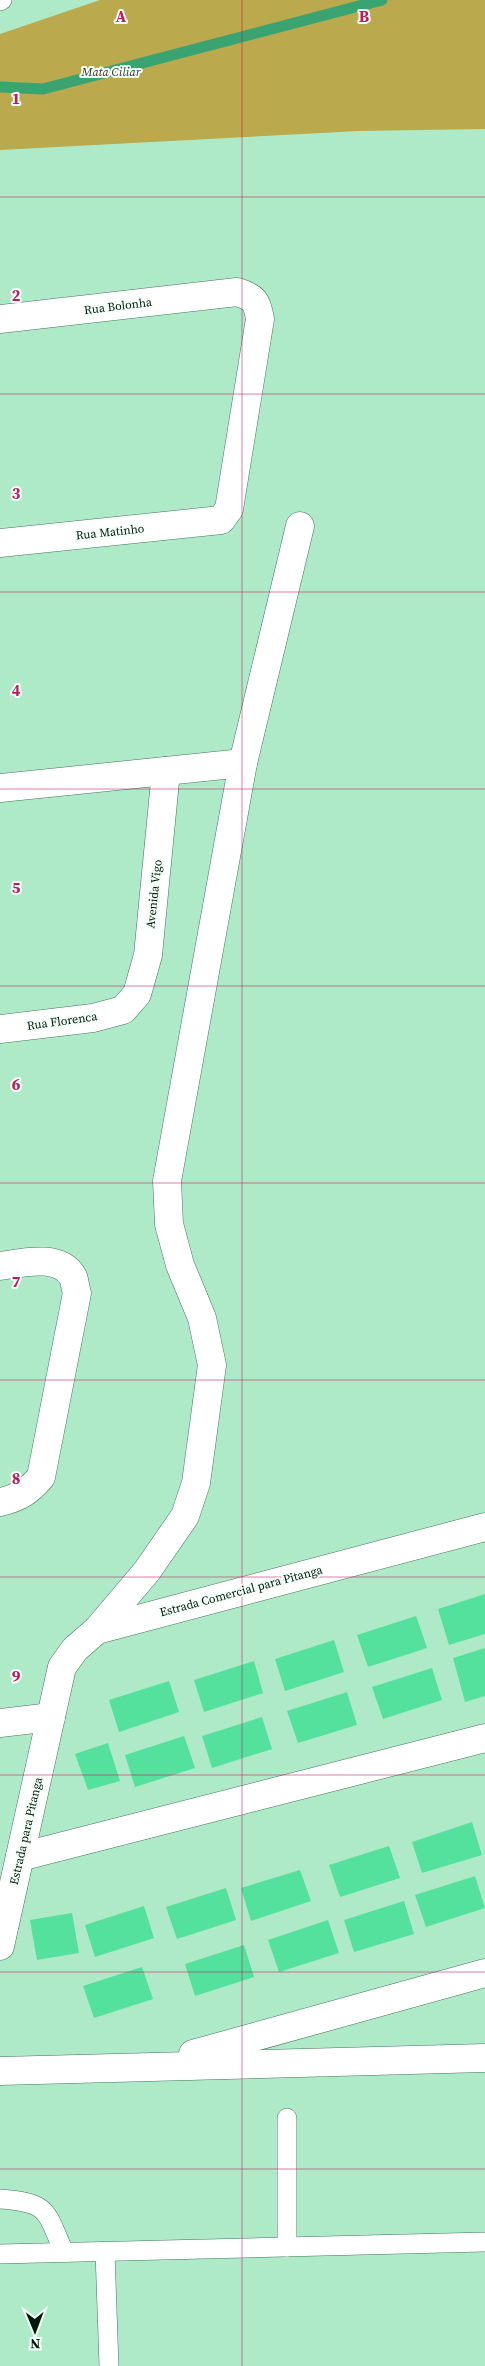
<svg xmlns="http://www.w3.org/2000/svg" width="485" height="2366" font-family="'Source Serif 4',serif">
<rect width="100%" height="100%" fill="#afeac8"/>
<path fill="#baa94d" d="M100,0H485V129L359,131L0,150V34Z"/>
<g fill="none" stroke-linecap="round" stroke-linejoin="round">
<path stroke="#39a371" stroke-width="11" d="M0,87L43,89L382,0"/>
</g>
<g fill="#54e09d">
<path d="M485,1594V1634L449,1645L438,1609Z"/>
<path d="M416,1616L427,1648L368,1667L357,1635Z"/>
<path d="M334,1640L344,1672L285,1691L275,1659Z"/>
<path d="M485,1648V1696L465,1702L453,1658Z"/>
<path d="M254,1661L263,1693L204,1712L194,1680Z"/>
<path d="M432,1668L442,1700L383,1719L372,1687Z"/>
<path d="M169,1681L179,1712L119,1732L109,1700Z"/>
<path d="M347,1692L357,1725L298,1743L287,1711Z"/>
<path d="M262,1717L272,1749L212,1768L202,1736Z"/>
<path d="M184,1736L195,1768L135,1787L125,1755Z"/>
<path d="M108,1743L120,1781L88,1790L75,1754Z"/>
<path d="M472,1822L482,1855L422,1873L412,1842Z"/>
<path d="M389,1846L400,1878L340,1897L329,1865Z"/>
<path d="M300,1870L311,1901L251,1921L241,1888Z"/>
<path d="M475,1876L485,1908L426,1927L415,1895Z"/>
<path d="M226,1888L236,1920L177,1939L166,1907Z"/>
<path d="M404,1901L414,1934L354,1952L344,1920Z"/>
<path d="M144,1906L154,1938L95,1957L85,1925Z"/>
<path d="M72,1913L79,1953L37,1960L30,1920Z"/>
<path d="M328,1920L339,1953L279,1972L268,1940Z"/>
<path d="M244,1945L254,1977L195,1996L185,1964Z"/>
<path d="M142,1967L153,1999L94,2018L83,1986Z"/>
</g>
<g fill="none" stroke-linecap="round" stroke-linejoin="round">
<g stroke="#3f7759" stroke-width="20">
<g id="lane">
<path d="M0,1L2,0"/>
<path d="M0,2199C50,2203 45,2210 64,2252"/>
<path d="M287,2247V2118"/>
<path d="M105,2252L109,2366"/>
<path d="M0,2254L485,2242"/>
</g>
</g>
<g stroke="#3f7759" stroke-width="29">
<g id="street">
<path d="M0,319L237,292C254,297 257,301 260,319L229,509L221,520L0,543"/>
<path d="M0,788L243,763"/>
<path d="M0,1029L93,1018L123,1010L137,994L148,955L166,771"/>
<path d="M0,1266C21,1263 60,1253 73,1277C75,1281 75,1288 77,1293L41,1477C29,1491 19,1498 0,1502"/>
<path d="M97,1630L147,1571L185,1516L196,1483L212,1365L202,1318L180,1265L169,1224L167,1181L243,763L300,526"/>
<path d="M0,1723L51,1717"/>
<path d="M20,1857L485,1738"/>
<path d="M0,1946L62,1667L75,1649L97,1630L485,1527"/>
<path d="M193,2054L485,1973"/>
<path d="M0,2071L485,2058"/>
</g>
</g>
<use href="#lane" stroke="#fff" stroke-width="19"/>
<use href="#street" stroke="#fff" stroke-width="28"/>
</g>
<path fill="none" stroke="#c2185b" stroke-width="1" stroke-opacity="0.55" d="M242,0V2366M0,197H485M0,394H485M0,592H485M0,789H485M0,986H485M0,1183H485M0,1380H485M0,1577H485M0,1775H485M0,1972H485M0,2169H485"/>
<g text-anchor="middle" stroke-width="4" stroke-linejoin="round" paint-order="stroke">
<g font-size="12" font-style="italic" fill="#37331d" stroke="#f3fff8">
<text x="111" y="76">Mata Ciliar</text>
</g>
<g font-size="12" fill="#02180c" stroke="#f3fff8">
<text transform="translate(118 306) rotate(-7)" y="4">Rua Bolonha</text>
<text transform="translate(110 532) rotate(-6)" y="4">Rua Matinho</text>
<text transform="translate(154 894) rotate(-84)" y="4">Avenida Vigo</text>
<text transform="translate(62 1021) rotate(-8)" y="4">Rua Florenca</text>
<text transform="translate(241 1591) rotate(-15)" y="4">Estrada Comercial para Pitanga</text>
<text transform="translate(26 1831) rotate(-77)" y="4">Estrada para Pitanga</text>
</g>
</g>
<g font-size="16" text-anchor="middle" font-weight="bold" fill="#c2185b" stroke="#f3fff8" stroke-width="4" stroke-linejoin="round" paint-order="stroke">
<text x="121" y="22">A</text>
<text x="364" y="22">B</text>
<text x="16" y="104">1</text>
<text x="16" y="301">2</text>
<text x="16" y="499">3</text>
<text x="16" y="696">4</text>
<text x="16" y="893">5</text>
<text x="16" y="1090">6</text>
<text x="16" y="1287">7</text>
<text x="16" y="1484">8</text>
<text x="16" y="1682">9</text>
</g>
<g transform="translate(35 2331) rotate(179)" stroke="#f3fff8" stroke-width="4" paint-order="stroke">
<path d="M0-4L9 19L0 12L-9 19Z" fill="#02180c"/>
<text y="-8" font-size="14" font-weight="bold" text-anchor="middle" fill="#02180c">N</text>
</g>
</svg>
